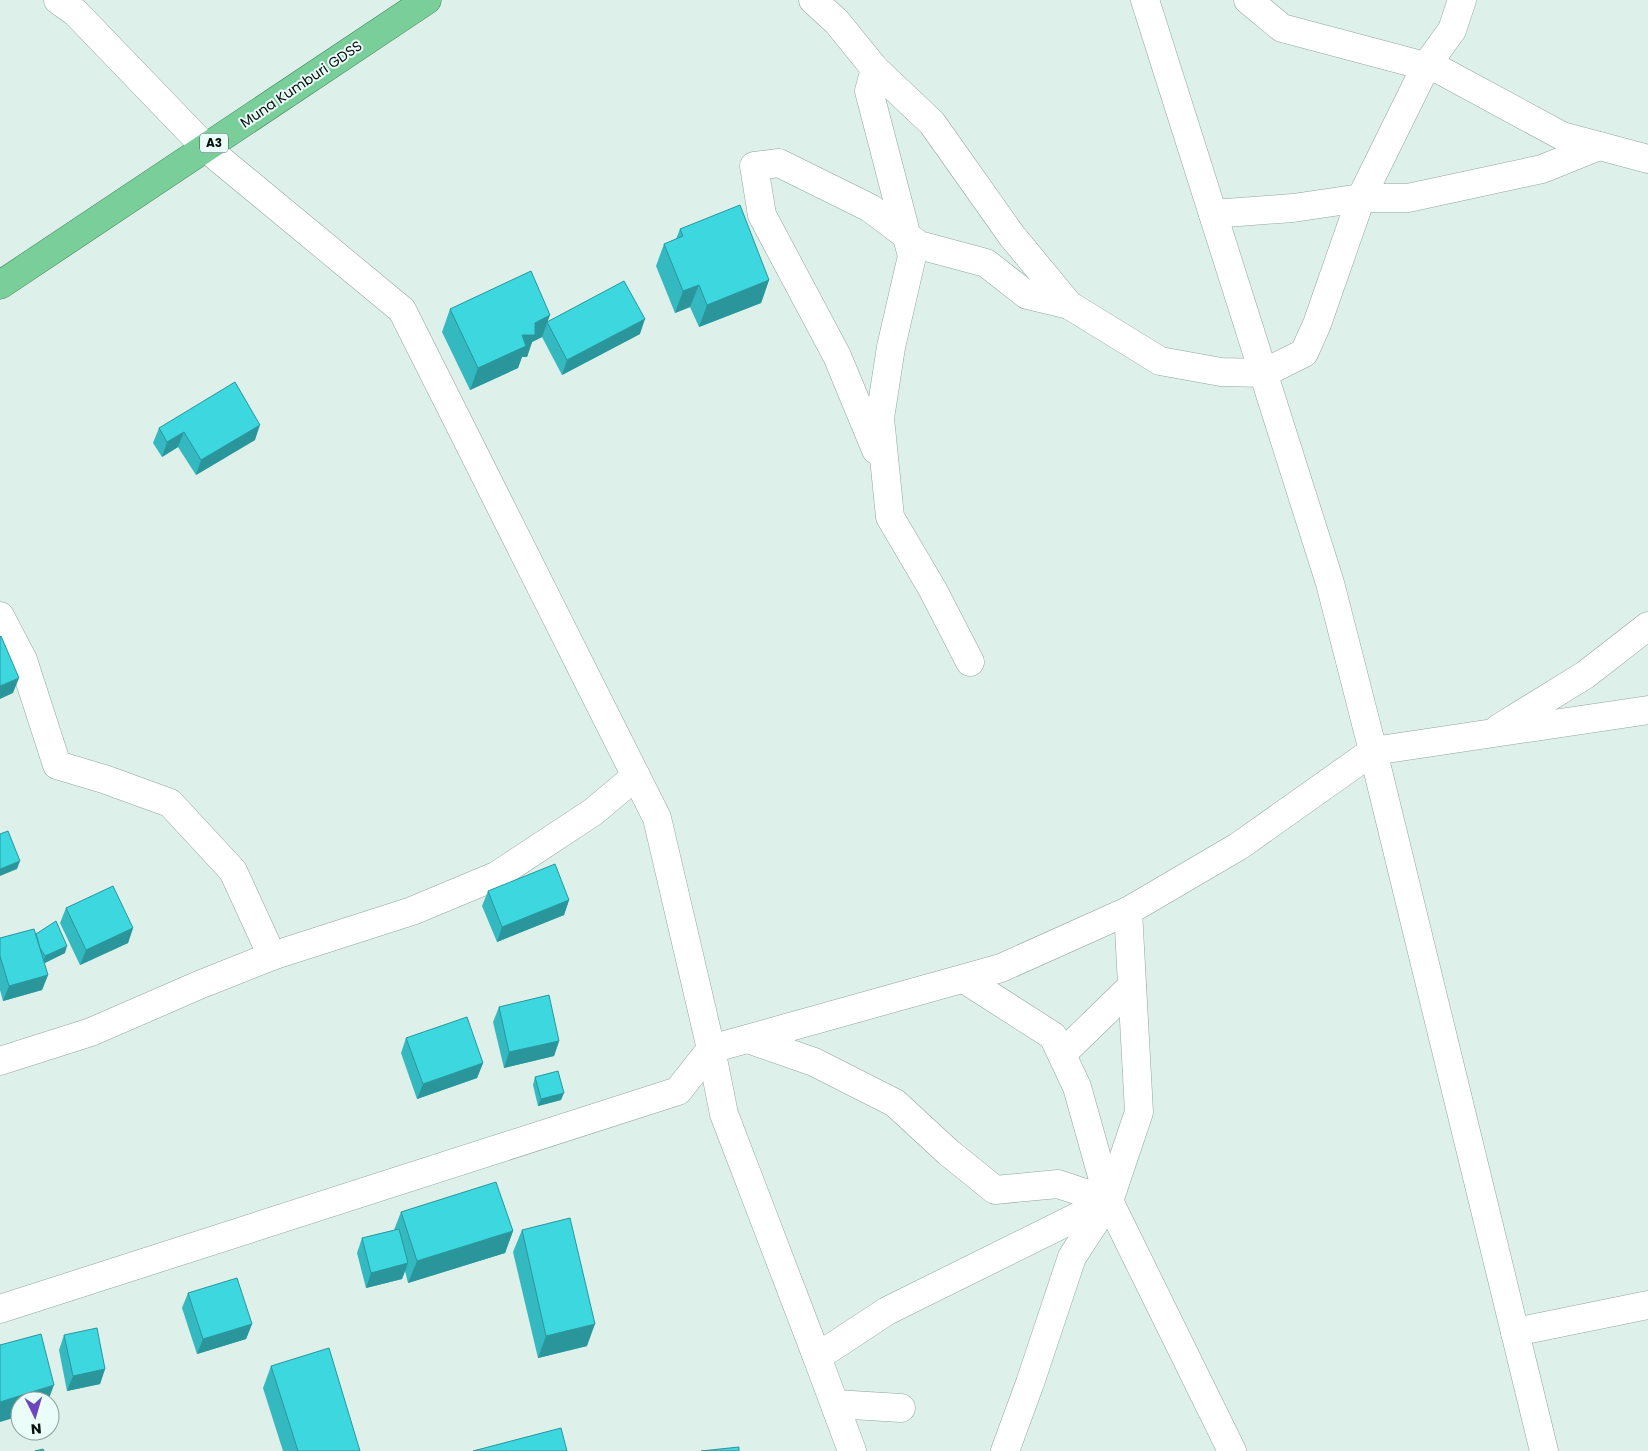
<svg xmlns="http://www.w3.org/2000/svg" width="1648" height="1451" font-family="Poppins,sans-serif">
<rect width="100%" height="100%" fill="#ddf0ea"/>
<g fill="none" stroke-linecap="round" stroke-linejoin="round">
<g stroke="#92a5a0" stroke-width="29">
<g id="minor">
<path d="M58,0L76,13L206,148L402,310L657,818L711,1049L724,1114L817,1357"/>
<path d="M813,0L837,22L875,69"/>
<path d="M1145,0L1330,583L1373,751L1544,1451"/>
<path d="M1248,0L1282,28L1440,70L1562,136L1648,159"/>
<path d="M1213,214L1293,208L1361,198H1408L1542,169L1599,146"/>
<path d="M876,450L837,356L762,215L754,166L779,163L870,208L919,245L986,263L1027,295L1069,305"/>
<path d="M0,616L23,660L57,765L104,779L170,803L233,871L272,956L412,911L496,876L593,812L636,776"/>
<path d="M970,662L933,590L890,517L880,418L891,347L912,256L869,91L875,69L932,123L1012,236L1069,305L1160,361L1221,372L1264,373L1304,353L1317,324L1361,198L1426,66L1452,30L1462,0"/>
<path d="M1499,728L1585,675L1648,626"/>
<path d="M964,979L1053,1036L1077,1087L1109,1201L1232,1451"/>
<path d="M748,1039L814,1062L895,1103L948,1152L995,1190L1058,1184L1109,1201"/>
<path d="M1062,1054L1132,986"/>
<path d="M0,1061L91,1032L199,985L272,956"/>
<path d="M0,1309L678,1091L711,1049L1001,968L1128,911"/>
<path d="M1515,1332L1648,1305"/>
<path d="M835,1404L901,1408"/>
<path d="M852,1451L817,1357L887,1311L1109,1201L1139,1112L1128,911L1239,846L1373,751L1648,710"/>
<path d="M1005,1451L1030,1383L1072,1257L1108,1202"/>
</g>
</g>
<g stroke="#3d8358" stroke-width="29">
<path id="trunk" d="M0,285L427,0"/>
</g>
<use href="#minor" stroke="#fff" stroke-width="28"/>
<use href="#trunk" stroke="#7ace9a" stroke-width="28"/>
</g>
<g fill="#34b9c0">
<path d="M680,229L769,280L761,303L699,327L690,307L675,313L656,266L664,244L676,239Z"/>
<path d="M450,309L550,315L547,322L640,334L562,375L542,337L532,342L527,357H522L518,368L470,390L442,332Z"/>
<path d="M159,428L255,440L196,475L178,447L162,457L153,443Z"/>
<path d="M488,891L569,900L564,915L497,942L482,906Z"/>
<path d="M66,908L133,928L128,943L80,965L60,923Z"/>
<path d="M36,934L65,953L44,963L48,975L42,990L3,1001L0,990V938Z"/>
<path d="M499,1007L559,1041L554,1056L504,1068L493,1022Z"/>
<path d="M406,1038L483,1063L477,1078L417,1099L401,1053Z"/>
<path d="M535,1077L561,1100L538,1106L533,1085Z"/>
<path d="M401,1212L513,1231L505,1253L408,1283L405,1271L402,1279L366,1288L357,1253L362,1238L394,1230Z"/>
<path d="M522,1230L587,1346L538,1358L513,1252Z"/>
<path d="M188,1293L252,1324L246,1339L197,1354L182,1308Z"/>
<path d="M64,1335L105,1369L100,1384L67,1391L59,1350Z"/>
<path d="M271,1366L360,1451H283L263,1388Z"/>
</g>
<g fill="#2a969c">
<path d="M769,280L761,303L699,327L707,305Z"/>
<path d="M699,285L690,307L675,313L683,291Z"/>
<path d="M550,315L542,337L532,342L527,357H522L518,368L470,390L478,368L522,335L535,323Z"/>
<path d="M645,319L640,334L562,375L567,360Z"/>
<path d="M260,425L255,440L196,475L201,460Z"/>
<path d="M184,432L178,447L162,457L167,442Z"/>
<path d="M19,678L13,693L0,699V686Z"/>
<path d="M20,861L17,869L0,876V869Z"/>
<path d="M569,900L564,915L497,942L502,927Z"/>
<path d="M133,928L128,943L80,965L86,950Z"/>
<path d="M67,946L65,953L43,964L45,956Z"/>
<path d="M48,975L42,990L3,1001L9,986Z"/>
<path d="M559,1041L554,1056L504,1068L509,1052Z"/>
<path d="M483,1063L477,1078L417,1099L423,1084Z"/>
<path d="M564,1093L561,1100L538,1106L541,1099Z"/>
<path d="M513,1231L505,1253L408,1283L417,1261Z"/>
<path d="M408,1263L402,1279L366,1288L371,1273Z"/>
<path d="M252,1324L246,1339L197,1354L203,1339Z"/>
<path d="M595,1324L587,1346L538,1358L546,1336Z"/>
<path d="M105,1369L100,1384L67,1391L73,1376Z"/>
<path d="M54,1385L48,1401H20V1416L0,1422V1402Z"/>
</g>
<g fill="#3cd7df" stroke="#2a969c">
<path d="M740,205L769,280L707,305L699,285L683,291L664,244L683,236L680,229Z"/>
<path d="M531,271L550,315L535,323V335H522L526,346L478,368L450,309Z"/>
<path d="M624,281L645,319L567,360L547,322Z"/>
<path d="M235,382L260,425L201,460L184,432L167,442L159,428Z"/>
<path d="M1,636L19,678L0,686V637Z"/>
<path d="M8,831L20,861L0,869V834Z"/>
<path d="M555,864L569,900L502,927L488,891Z"/>
<path d="M113,886L133,928L86,950L66,908Z"/>
<path d="M56,921L67,946L45,956L40,948L36,934Z"/>
<path d="M34,929L48,975L9,986L0,956V938Z"/>
<path d="M549,995L559,1041L509,1052L499,1007Z"/>
<path d="M467,1017L483,1063L423,1084L406,1038Z"/>
<path d="M558,1071L564,1093L541,1099L535,1077Z"/>
<path d="M496,1182L513,1231L417,1261L401,1212Z"/>
<path d="M570,1218L595,1324L546,1336L522,1230Z"/>
<path d="M399,1229L408,1263L371,1273L362,1238Z"/>
<path d="M237,1278L252,1324L203,1339L188,1293Z"/>
<path d="M97,1328L105,1369L73,1376L64,1335Z"/>
<path d="M41,1334L54,1385L0,1402V1345Z"/>
<path d="M329,1348L360,1451H298L271,1366Z"/>
<path d="M561,1428L567,1451H473Z"/>
<path d="M739,1447V1451H701Z"/>
<path d="M43,1449L44,1451H35Z"/>
</g>
<g text-anchor="middle" stroke-width="4" stroke-linejoin="round" paint-order="stroke">
<rect fill="#eafdf8" stroke="#4c5654" stroke-width="1" x="200" y="133.5" width="28" height="19" rx="4"/>
<g font-size="12" font-weight="bold" fill="#080f0d">
<text x="214" y="147">A3</text>
</g>
<g font-size="14" fill="#080f0d" stroke="#eafdf8">
<text transform="translate(301 84) rotate(-34)" y="5">Muna Kumburi GDSS</text>
</g>
</g>
<g transform="translate(35 1416) rotate(175)"><circle r="24" fill="#eafdf8" stroke="#909e9a"/>
<path d="M0-4L9 19L0 12L-9 19Z" fill="#6d45bd"/>
<text y="-8" font-size="14" font-weight="bold" text-anchor="middle" fill="#080f0d">N</text>
</g>
</svg>
